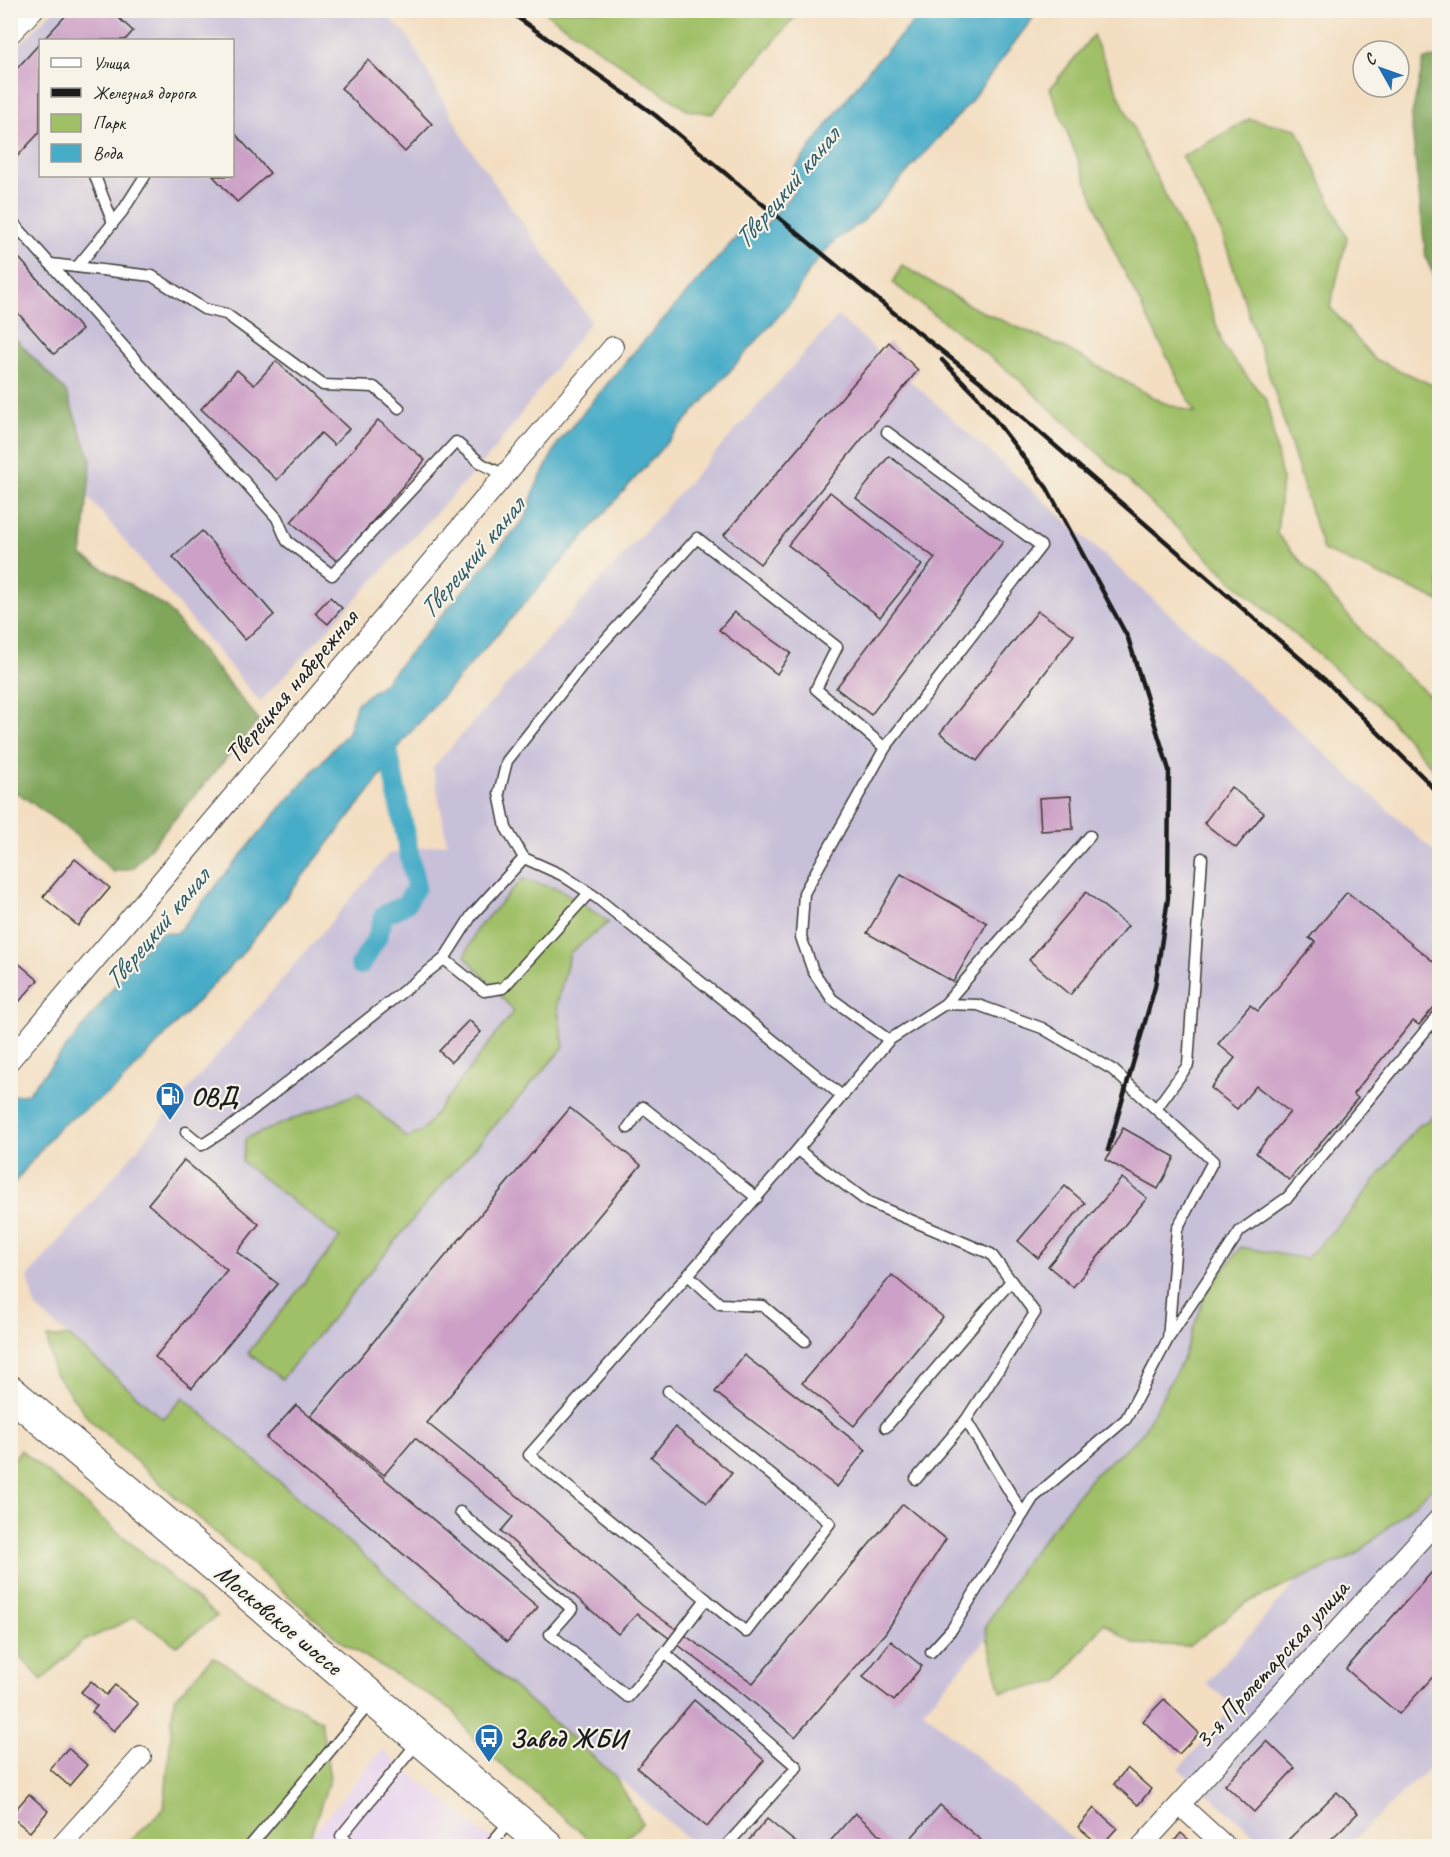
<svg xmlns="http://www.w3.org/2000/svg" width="1450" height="1857" font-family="Caveat,sans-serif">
<rect width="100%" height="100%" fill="#f7f3e8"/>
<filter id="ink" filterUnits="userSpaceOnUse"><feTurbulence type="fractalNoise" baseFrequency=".0167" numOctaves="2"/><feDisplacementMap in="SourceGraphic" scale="12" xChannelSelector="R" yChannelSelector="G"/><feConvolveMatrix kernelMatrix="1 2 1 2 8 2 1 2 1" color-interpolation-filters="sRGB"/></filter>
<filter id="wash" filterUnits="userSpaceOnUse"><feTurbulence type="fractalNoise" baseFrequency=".008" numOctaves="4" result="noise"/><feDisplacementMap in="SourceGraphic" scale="24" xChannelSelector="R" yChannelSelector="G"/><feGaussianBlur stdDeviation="1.35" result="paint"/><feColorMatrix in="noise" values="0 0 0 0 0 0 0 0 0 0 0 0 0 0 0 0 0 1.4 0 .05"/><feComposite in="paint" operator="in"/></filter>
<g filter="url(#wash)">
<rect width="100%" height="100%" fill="#f3dec1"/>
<path fill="#e7d2ef" d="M382,1750L499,1846H303Z"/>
<g fill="#c8bfd8" fill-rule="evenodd">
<path d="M53,11H381L406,33L467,144L591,321L491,454L260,702L11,405L10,54ZM40,40H232V176H40Z"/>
<path d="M838,316L1439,856V1127L923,1711L1081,1846H696L184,1397L164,1420L36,1308L28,1277L389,854L447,843L433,767Z"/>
<path d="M1439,1423V1759L1347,1846H1268L1179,1769L1234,1706L1206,1683Z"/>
</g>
<g fill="#a0c068" stroke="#5e6e42" stroke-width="1.5">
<path d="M543,11L800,10V11L712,114L687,110Z"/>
<path d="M1093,35L1142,148L1190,245L1224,348L1267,401L1282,479L1277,534L1378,650L1439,704V775L1378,706L1231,580L1125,478L1016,377L893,283L902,265L976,309L1063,347L1162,402L1195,413L1114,251L1050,89Z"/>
<path d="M1249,119L1297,129L1347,238L1330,307L1374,359L1439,388V601L1323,550L1277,399L1222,234L1182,157Z"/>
<path d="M522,879L561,890L609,922L570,953L557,1004L564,1047L434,1194L282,1379L248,1353L340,1238L242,1162L246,1138L358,1093L407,1138L422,1131L514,1011L465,956L476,930Z"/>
<path d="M1439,1113V1482L1357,1554L1246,1603L1189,1646L1134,1644L1104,1623L1058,1682L1001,1692L985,1627L1023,1565L1093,1476L1141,1435L1181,1363L1206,1293L1241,1247L1306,1259L1348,1215L1417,1127Z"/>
<path d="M47,1337H70L163,1419L183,1397L615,1776L643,1823L616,1846H597L477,1744L453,1710L343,1643L210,1528L90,1420L53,1371Z"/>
<path d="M21,1450L217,1616L177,1646L135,1617L82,1642L42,1680L16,1652L10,1598V1463Z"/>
<path d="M213,1657L321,1721L330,1778L310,1837L303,1846H124L164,1809L174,1699Z"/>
</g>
<g fill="#80a65c" stroke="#4e613c" stroke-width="1.5">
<path d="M1439,58H1440L1439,285L1426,259L1411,119L1424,59Z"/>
<path d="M11,334L66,392L91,460L82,556L166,607L259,720L133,868L113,872L72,832L18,793L11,795Z"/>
</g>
<path fill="#47acc7" stroke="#326472" stroke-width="1.5" d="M924,11H1038L968,105L863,221L834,241L811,268L790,303L403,741L372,788L240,956L117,1087L58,1128L11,1187V1096L27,1094L76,1036L139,954L162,932L177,933L270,820L348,732L357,703L384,683L526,517L535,488L558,443L627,360L742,231L764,227L795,190L792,172L870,68Z"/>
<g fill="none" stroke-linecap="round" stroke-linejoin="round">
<path stroke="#47acc7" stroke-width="20" d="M360,965L377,938L384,915L406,904L416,887L385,735"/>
</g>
<g id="blocks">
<g fill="#cda1c7">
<path d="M71,10H110L133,31L125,40H43Z"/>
<path d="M40,43V132L10,164V76Z"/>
<path d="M368,60L432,124L405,152L341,88Z"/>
<path d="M232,130L270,173L237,202L213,176H232Z"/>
<path d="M20,259L82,330L54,354L10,304V267Z"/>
<path d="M889,342L918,370L760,564L724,535Z"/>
<path d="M276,361L349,429L334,445L321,433L277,480L201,409L237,370L254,385Z"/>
<path d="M378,420L425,460L338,562L291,522Z"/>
<path d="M889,456L1003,542L871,715L836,688L935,558L856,498Z"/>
<path d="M830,492L922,565L880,617L788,545Z"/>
<path d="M202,531L274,615L245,640L173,557Z"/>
<path d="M330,597L342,608L328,624L315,613Z"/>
<path d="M1038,611L1074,635L977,761L940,733Z"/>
<path d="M734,612L791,653L777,674L719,630Z"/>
<path d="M1231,787L1264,813L1236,848L1204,823Z"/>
<path d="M1071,796L1073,829L1041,831L1039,798Z"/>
<path d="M75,859L110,888L78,926L43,897Z"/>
<path d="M901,874L987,923L953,982L867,933Z"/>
<path d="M1086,892L1128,926L1070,995L1029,960Z"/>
<path d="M1347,892L1440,967V1000L1419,1025L1413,1021L1353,1094L1358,1098L1289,1180L1256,1153L1290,1112L1256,1086L1237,1109L1211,1088L1235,1058L1218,1044L1250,1005L1258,1011L1316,942L1309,938Z"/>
<path d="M10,956L38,980L18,1003L10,997Z"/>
<path d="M469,1020L481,1032L451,1062L439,1051Z"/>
<path d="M570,1108L641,1165L427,1423L526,1503L643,1606L753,1683L903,1504L946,1539L886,1632L795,1737L743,1694L637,1614L618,1634L501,1531L513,1517L415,1438L384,1475L311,1416Z"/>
<path d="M1123,1128L1175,1157L1158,1189L1106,1160Z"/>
<path d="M184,1160L259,1224L237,1252L278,1284L192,1388L155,1357L227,1270L148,1204Z"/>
<path d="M1122,1178L1147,1198L1073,1287L1048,1266Z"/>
<path d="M1065,1186L1085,1203L1038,1258L1018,1241Z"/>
<path d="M892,1275L943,1317L854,1426L802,1383Z"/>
<path d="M744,1355L866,1450L837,1487L715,1392Z"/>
<path d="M296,1405L538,1607L507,1642L266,1438Z"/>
<path d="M675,1427L732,1473L707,1503L651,1457Z"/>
<path d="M1440,1563V1669L1399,1714L1346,1669Z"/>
<path d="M891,1641L922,1666L894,1701L863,1677Z"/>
<path d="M91,1681L106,1695L115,1685L138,1704L114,1731L92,1712L97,1706L81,1692Z"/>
<path d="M1164,1699L1199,1733L1179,1754L1143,1721Z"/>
<path d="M694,1700L764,1760L707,1827L637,1768Z"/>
<path d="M1267,1741L1295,1768L1254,1812L1225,1785Z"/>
<path d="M68,1748L87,1765L69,1786L50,1769Z"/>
<path d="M1127,1768L1151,1789L1138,1805L1114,1784Z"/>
<path d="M1337,1792L1358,1813L1324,1846H1295L1288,1840Z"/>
<path d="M29,1794L48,1811L30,1832L10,1816Z"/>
<path d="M940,1805L984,1843L981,1846H904Z"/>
<path d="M1094,1808L1117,1828L1101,1846L1078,1827Z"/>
<path d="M855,1813L893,1846H826Z"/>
<path d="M767,1819L800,1846H744Z"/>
<path d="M1181,1833L1196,1846H1170Z"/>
</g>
</g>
</g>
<g filter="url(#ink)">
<use href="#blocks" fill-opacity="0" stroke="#3c3935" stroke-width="1.5"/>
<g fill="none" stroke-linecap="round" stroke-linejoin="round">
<g stroke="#3c3935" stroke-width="13">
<g id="lane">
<path d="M95,176L113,223"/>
<path d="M10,219L277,518L287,541L332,575L456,442L482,464L505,475"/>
<path d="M51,264L152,276L204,309L226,314L323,385L374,387L399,408"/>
<path d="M77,267L122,212L145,176"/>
<path d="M444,959L472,915L524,858"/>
<path d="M945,1004L1090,836"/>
<path d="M889,1040L945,1004L978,1005L1042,1028L1113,1070L1213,1161L1177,1229L1168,1339L1126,1419L1033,1498L952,1629L931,1652"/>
<path d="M842,1096L597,898L562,875L524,858L506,828L499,793L507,761L581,667L697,538L837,647L816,689L885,748"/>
<path d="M1156,1109L1188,1065L1202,858"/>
<path d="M628,1128L643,1107L757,1198"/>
<path d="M186,1132L202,1145L232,1126L444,959L484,991L503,988L589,893"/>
<path d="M798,1150L868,1202L991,1254L1035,1313L966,1420L1023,1514"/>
<path d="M688,1275L720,1304L763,1306L805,1341"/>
<path d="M1170,1336L1240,1231L1288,1197L1440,1013"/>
<path d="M668,1391L830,1523L746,1632L706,1599"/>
<path d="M886,1427L1011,1281"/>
<path d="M916,1479L966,1420"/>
<path d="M460,1512L572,1609L550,1634L628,1697L665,1653"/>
<path d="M250,1846L371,1702"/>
<path d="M353,1846L341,1836L418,1742"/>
<path d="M489,1846L512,1819"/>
<path d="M726,1846L797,1767L665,1653L706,1599L529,1455L778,1173L889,1040L832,999L813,971L801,937L804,893L885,748L1041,546L887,432"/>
</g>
</g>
<g stroke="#3c3935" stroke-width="22">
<g id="street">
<path d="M10,34L33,10"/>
<path d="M10,1060L613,347"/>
<path d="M1180,1805L1225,1846"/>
<path d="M61,1846L141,1757"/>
<path d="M1142,1846L1440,1518"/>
</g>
</g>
<g stroke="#3c3935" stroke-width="35">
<path id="highway" d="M10,1392L547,1846"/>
</g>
<use href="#lane" stroke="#fff" stroke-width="10"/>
<use href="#street" stroke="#fff" stroke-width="20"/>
<use href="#highway" stroke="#fff" stroke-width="33"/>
<g stroke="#1c1c1c" stroke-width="4.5">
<path d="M507,10L655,115L900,318L991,390L1325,680L1427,781L1440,797"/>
<path d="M942,360L977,396L1047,488L1128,638L1169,770L1168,898L1155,987L1108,1150"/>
</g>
</g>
</g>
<defs>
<g id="fuel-pin" transform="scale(1.5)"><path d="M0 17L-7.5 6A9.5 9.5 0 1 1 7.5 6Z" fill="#1f6fb2" stroke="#f7f3e8"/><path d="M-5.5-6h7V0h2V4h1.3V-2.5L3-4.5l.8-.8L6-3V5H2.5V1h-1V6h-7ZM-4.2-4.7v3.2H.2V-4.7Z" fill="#fff"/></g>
<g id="bus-pin" transform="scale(1.5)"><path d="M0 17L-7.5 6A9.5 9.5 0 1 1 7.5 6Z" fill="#1f6fb2" stroke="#f7f3e8"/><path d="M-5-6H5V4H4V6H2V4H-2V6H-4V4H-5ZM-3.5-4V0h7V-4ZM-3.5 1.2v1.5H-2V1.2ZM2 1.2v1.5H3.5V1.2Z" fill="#fff"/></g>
</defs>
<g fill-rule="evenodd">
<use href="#fuel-pin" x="170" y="1096"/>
<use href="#bus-pin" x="489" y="1738"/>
</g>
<g text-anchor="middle" stroke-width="4.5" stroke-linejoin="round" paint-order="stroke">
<g font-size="26" fill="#1c1c1c" stroke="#f7f3e8">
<text transform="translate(291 686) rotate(-50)" y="9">Тверецкая набережная</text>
<text transform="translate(279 1619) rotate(40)" y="9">Московское шоссе</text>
<text transform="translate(1271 1664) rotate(-48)" y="9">3-я Пролетарская улица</text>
</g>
<g font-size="26" font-weight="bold" fill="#1c1c1c" stroke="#f7f3e8" text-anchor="start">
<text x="191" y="1105">ОВД</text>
<text x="510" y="1747">Завод ЖБИ</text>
</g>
<g font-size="27" font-style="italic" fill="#2f5d69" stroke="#f7f3e8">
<text transform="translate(786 188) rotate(-50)" y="9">Тверецкий канал</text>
<text transform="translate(471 558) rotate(-50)" y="9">Тверецкий канал</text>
<text transform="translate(156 929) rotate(-50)" y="9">Тверецкий канал</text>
</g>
</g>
<rect width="1450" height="1857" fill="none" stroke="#f7f3e8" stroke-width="36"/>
<rect x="39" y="39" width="195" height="138" fill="#f7f3e8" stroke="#9f9d96" stroke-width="1.5"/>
<rect x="51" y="58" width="30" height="9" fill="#ffffff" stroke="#9f9d96" stroke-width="1.5"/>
<text x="93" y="69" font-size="18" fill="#1c1c1c">Улица</text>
<rect x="51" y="88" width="30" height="9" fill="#1c1c1c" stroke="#9f9d96" stroke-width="1.5"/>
<text x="93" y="99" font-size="18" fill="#1c1c1c">Железная дорога</text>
<rect x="51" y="114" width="30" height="18" fill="#a0c068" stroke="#9f9d96" stroke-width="1.5"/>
<text x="93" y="129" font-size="18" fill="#1c1c1c">Парк</text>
<rect x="51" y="144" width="30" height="18" fill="#47acc7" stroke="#9f9d96" stroke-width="1.5"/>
<text x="93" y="159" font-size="18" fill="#1c1c1c">Вода</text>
<g transform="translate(1381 69) rotate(310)"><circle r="28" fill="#f7f3e8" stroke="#9f9d96" stroke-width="1.5"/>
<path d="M0-4.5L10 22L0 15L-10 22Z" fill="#1f6fb2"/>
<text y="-9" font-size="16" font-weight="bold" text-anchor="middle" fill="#1c1c1c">С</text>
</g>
</svg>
